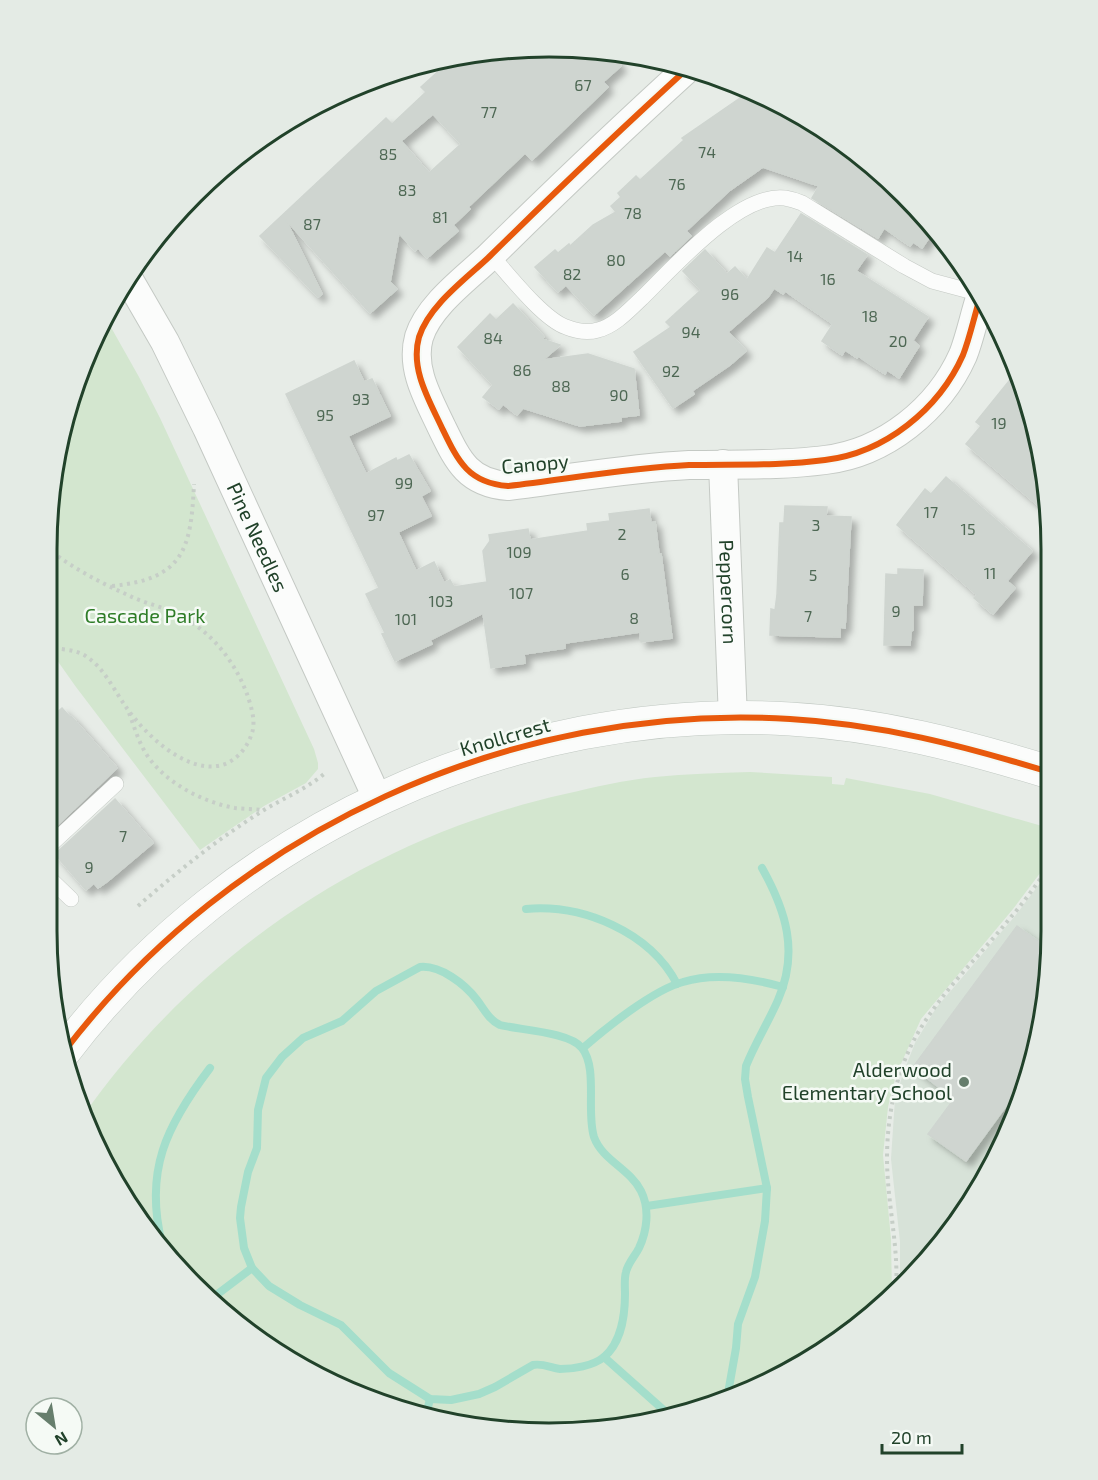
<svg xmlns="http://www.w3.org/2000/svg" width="1098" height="1480" font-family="'Exo 2',sans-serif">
<defs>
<filter id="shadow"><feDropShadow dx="5.5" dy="5.5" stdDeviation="3" flood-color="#0004"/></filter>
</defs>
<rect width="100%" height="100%" fill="#e7ece7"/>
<path fill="#d7e2d8" d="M1050,870V964L1025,1092L984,1182L927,1262L900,1287V1242L891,1159L895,1099L904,1071L915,1043L936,1008L1015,916Z"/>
<g fill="#d3e6cf">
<path d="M108,322L139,377L160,418L314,749L318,763V769L306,783L264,806L200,850L76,687L47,646L48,516L64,419Z"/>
<path d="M750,772L832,777V784L844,785L846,778L930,794L1049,828L1050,860L1013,909L921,1019L896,1075L888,1107L883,1155L891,1239L892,1295L855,1330L741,1395L582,1432L451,1424L326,1382L194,1287L114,1183L85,1113C200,951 372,837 565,794C595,787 625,780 655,777C686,774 718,773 750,772Z"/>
</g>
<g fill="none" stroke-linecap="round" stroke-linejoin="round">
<g stroke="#a4decb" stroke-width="8">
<path d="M526,909C583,904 650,932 677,984"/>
<path d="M420,967C440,965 465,984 477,1000C484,1009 489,1020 500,1025C519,1030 570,1032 582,1048C598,1068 586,1112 594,1137C602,1160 630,1169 641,1191C650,1209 647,1231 639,1248C635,1256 628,1263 626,1272C624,1279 625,1287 625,1294C625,1315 621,1343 604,1357C593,1366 573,1369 560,1369C551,1368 543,1363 533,1365L495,1387L479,1394L451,1400L430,1399L389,1373L341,1325L300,1305L269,1286L252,1268L244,1248L240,1218L241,1207L248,1172L257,1148L258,1110L266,1078L282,1057L303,1038L342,1021L376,991Z"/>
<path d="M583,1048C606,1028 653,990 683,982C715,972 751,978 783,987"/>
<path d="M647,1206L767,1188"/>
<path d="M162,1244C144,1171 166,1126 210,1068"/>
<path d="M211,1299L252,1268"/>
<path d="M604,1357L667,1413"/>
<path d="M727,1399L736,1348L738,1324L755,1277L765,1221L767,1188L748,1097L745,1079L746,1066C755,1043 768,1023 778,1000C799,952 786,911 762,868"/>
<path d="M426,1415L430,1399"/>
</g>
</g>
<g fill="#cfd5d0" stroke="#cfd5d0" stroke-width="1.5" fill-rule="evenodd" filter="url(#shadow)">
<path d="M516,48L594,50L600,58L608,51L621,66L603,82L608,87L554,139L532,160L525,153L468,207L470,209L453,225L458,231L427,258L418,248L415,251L399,233L390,282L397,289L370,313L286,220L322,294L318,297L260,236L386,118L392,124L426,92L421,87L453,58ZM433,114L461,144L429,173L401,141Z"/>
<path d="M738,86L801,114L881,171L935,229L922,248L913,242L910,246L884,228L878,238L812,198L819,186L763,167L729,191L686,231L691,236L670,256L665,251L594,315L566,285L558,292L535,267L555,250L558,253L569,244L570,246L593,225L616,212L611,206L621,197L618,193L636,176L640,180L684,140L682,138L740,98Z"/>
<path d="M801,214L867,255L856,271L928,317L913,340L911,339L919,346L899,378L887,370L885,374L858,356L857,358L845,350L842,355L822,341L833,324L785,291L783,294L774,288L768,297L728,332L746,351L730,365L692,391L694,394L673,408L634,352L671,327L666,322L701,290L683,271L705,250L727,274L735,267L747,280L767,248L775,253Z"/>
<path d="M513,304L544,337L542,339L560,345L543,360L588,354L634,369L639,415L621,417V421L580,426L523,408L517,415L503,404L499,409L483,397L493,385L458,347L490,314L496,320Z"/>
<path d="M354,361L364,382L372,379L390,416L348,436L366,474L396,458L397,461L409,455L430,491L421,496L431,516L398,532L416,571L434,562L444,583L450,580L454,587L487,582L483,551L490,541L489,535L528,529L530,540L588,531L587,524L610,521L609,514L649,509L651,523L655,522L659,554H661L672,638L641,642L640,632L565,643V648L524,654L525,663L491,668L483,613L430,640L432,644L395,661L382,634L385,633L366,594L379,588L286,394Z"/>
<path d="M1017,371L1047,483V513L966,444L981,426L976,422Z"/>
<path d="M946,477L1032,551L1007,581L1015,588L993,614L974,598L977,595L897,525L925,489L931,494Z"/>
<path d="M785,506L827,507L826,516L851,517L845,628L840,627V637L770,635L771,609L775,610L777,595L780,523H784Z"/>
<path d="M898,569L923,570L922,605H913V630L911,631L910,645H884L886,574L898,575Z"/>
<path d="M62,708L70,717L71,716L117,768L47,835V767L57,758L47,745V721Z"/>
<path d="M115,799L153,843L108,881L98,888L94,883L86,890L55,854Z"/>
<path d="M1017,926L1050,950V964L1028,1076L966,1161L928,1134L954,1099L913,1067Z"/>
</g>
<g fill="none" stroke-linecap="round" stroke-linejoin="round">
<g stroke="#c4c9c4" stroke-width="16">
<g id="lane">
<path d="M491,255C508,274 543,319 566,327C576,331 588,333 598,330C615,326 630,309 642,298C673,268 739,192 785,198C791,199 797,201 802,203L904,266L932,281L977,293"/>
<path d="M47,848L116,784"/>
<path d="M47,876L71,899"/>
</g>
</g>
<g stroke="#c4c9c4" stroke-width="30">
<g id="street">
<path d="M688,68C621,129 555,192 490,256C467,278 429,305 419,337C410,369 429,400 442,428C458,461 468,483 508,486C568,479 628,468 689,465C734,464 780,466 825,460C885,453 939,409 963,355C970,337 974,317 980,298"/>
<path id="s1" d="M128,278L165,342L207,428L378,800"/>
<path id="s2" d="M723,464L733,719"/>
</g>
</g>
<g stroke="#c0c8c2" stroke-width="34">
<path id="secondary" d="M63,1053C231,831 512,702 790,719C880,724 964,746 1049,772"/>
</g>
<g stroke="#c6cec7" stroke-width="4" stroke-dasharray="3 4.5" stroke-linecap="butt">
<path d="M112,586C184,579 191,549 194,484"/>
<path d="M47,648C60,649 76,649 87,657C104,668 114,690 126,707C144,733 183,771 217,766C234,764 247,749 252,733C256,721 251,706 247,694C234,660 212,633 181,616C165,607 146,604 130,596C101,583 72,568 47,548"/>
<path d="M129,713C134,726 138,740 145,752C163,782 202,802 235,808C244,809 254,809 263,810"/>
<path d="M138,906C178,871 219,838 264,810C284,798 306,789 324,774"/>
<path d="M896,1291C899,1246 887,1203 887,1158C887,1112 898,1062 924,1023C948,985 983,952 1011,917C1025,901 1037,883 1050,866"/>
</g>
<use href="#lane" stroke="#fbfcfb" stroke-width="15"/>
<use href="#street" stroke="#fbfcfb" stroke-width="28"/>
<use href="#secondary" stroke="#fbfcfb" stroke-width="33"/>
<g stroke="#f5faf5" stroke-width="10">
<g id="cycleway">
<path d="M688,68C621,129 555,192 490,256C467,278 429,305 419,337C410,369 429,400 442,428C458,461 468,483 508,486C568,479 628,468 689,465C734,464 780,466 825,460C885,453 939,409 963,355C970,337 974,317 980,298"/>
<path d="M63,1053C231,831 512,702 790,719C880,724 964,746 1049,772"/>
</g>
</g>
<use href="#cycleway" stroke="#e8590c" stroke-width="6"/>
</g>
<circle fill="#667e6c" stroke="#f5faf5" stroke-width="2" cx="964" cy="1082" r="6"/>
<g text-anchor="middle" stroke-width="5" stroke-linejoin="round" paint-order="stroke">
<g font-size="16" fill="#4e6854">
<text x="583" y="91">67</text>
<text x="489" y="118">77</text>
<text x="707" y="158">74</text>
<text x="388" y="160">85</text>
<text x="677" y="190">76</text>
<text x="407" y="196">83</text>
<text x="633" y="219">78</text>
<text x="440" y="223">81</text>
<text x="312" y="230">87</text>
<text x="795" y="262">14</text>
<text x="616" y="266">80</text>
<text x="572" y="280">82</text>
<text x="828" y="285">16</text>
<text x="730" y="300">96</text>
<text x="870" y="322">18</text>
<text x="691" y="338">94</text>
<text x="493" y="344">84</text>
<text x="898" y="347">20</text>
<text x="522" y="376">86</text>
<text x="671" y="377">92</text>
<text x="561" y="392">88</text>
<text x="619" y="401">90</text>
<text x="361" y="405">93</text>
<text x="325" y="421">95</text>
<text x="999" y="429">19</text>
<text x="404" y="489">99</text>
<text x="931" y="518">17</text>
<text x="376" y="521">97</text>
<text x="816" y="531">3</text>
<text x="968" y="535">15</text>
<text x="622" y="540">2</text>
<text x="519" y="558">109</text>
<text x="990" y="579">11</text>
<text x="625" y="580">6</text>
<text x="813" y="581">5</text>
<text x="521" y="599">107</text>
<text x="441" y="607">103</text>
<text x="896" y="617">9</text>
<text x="808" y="622">7</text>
<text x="634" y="624">8</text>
<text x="406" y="625">101</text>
<text x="123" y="842">7</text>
<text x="89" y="873">9</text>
</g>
<g font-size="20" fill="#21422a" stroke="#f5faf5">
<text transform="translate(535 464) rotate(-5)" y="7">Canopy</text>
<text dy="7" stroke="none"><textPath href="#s1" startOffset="290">Pine Needles</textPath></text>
<text dy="7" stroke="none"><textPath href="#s2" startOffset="128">Peppercorn</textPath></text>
<text transform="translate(505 737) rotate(-16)" y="7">Knollcrest</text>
</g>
<g font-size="20" fill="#2f7d28" stroke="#f5faf5">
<text x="145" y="623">Cascade Park</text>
</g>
<g font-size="20" fill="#21422a" stroke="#f5faf5" text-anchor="end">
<text x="952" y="1077">Alderwood<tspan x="952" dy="23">Elementary School</tspan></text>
</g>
</g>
<path d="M0 0H1098V1480H0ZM549 57H549A492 492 0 0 1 1041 549V931A492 492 0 0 1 549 1423H549A492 492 0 0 1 57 931V549A492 492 0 0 1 549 57Z" fill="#e4ebe5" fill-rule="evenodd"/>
<path fill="none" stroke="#21422a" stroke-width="3" d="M549 57H549A492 492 0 0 1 1041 549V931A492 492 0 0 1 549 1423H549A492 492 0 0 1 57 931V549A492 492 0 0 1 549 57Z"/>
<g transform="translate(54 1426) rotate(150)"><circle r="28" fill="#f5faf5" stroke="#a0b0a4" stroke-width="1.5"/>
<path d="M0-4.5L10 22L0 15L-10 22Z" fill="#667e6c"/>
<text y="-9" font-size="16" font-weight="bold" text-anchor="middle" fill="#21422a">N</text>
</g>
<path d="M882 1444v9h80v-9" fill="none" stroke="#21422a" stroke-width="3"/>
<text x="891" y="1444" font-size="18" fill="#21422a" stroke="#f5faf5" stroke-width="4.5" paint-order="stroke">20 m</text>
</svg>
